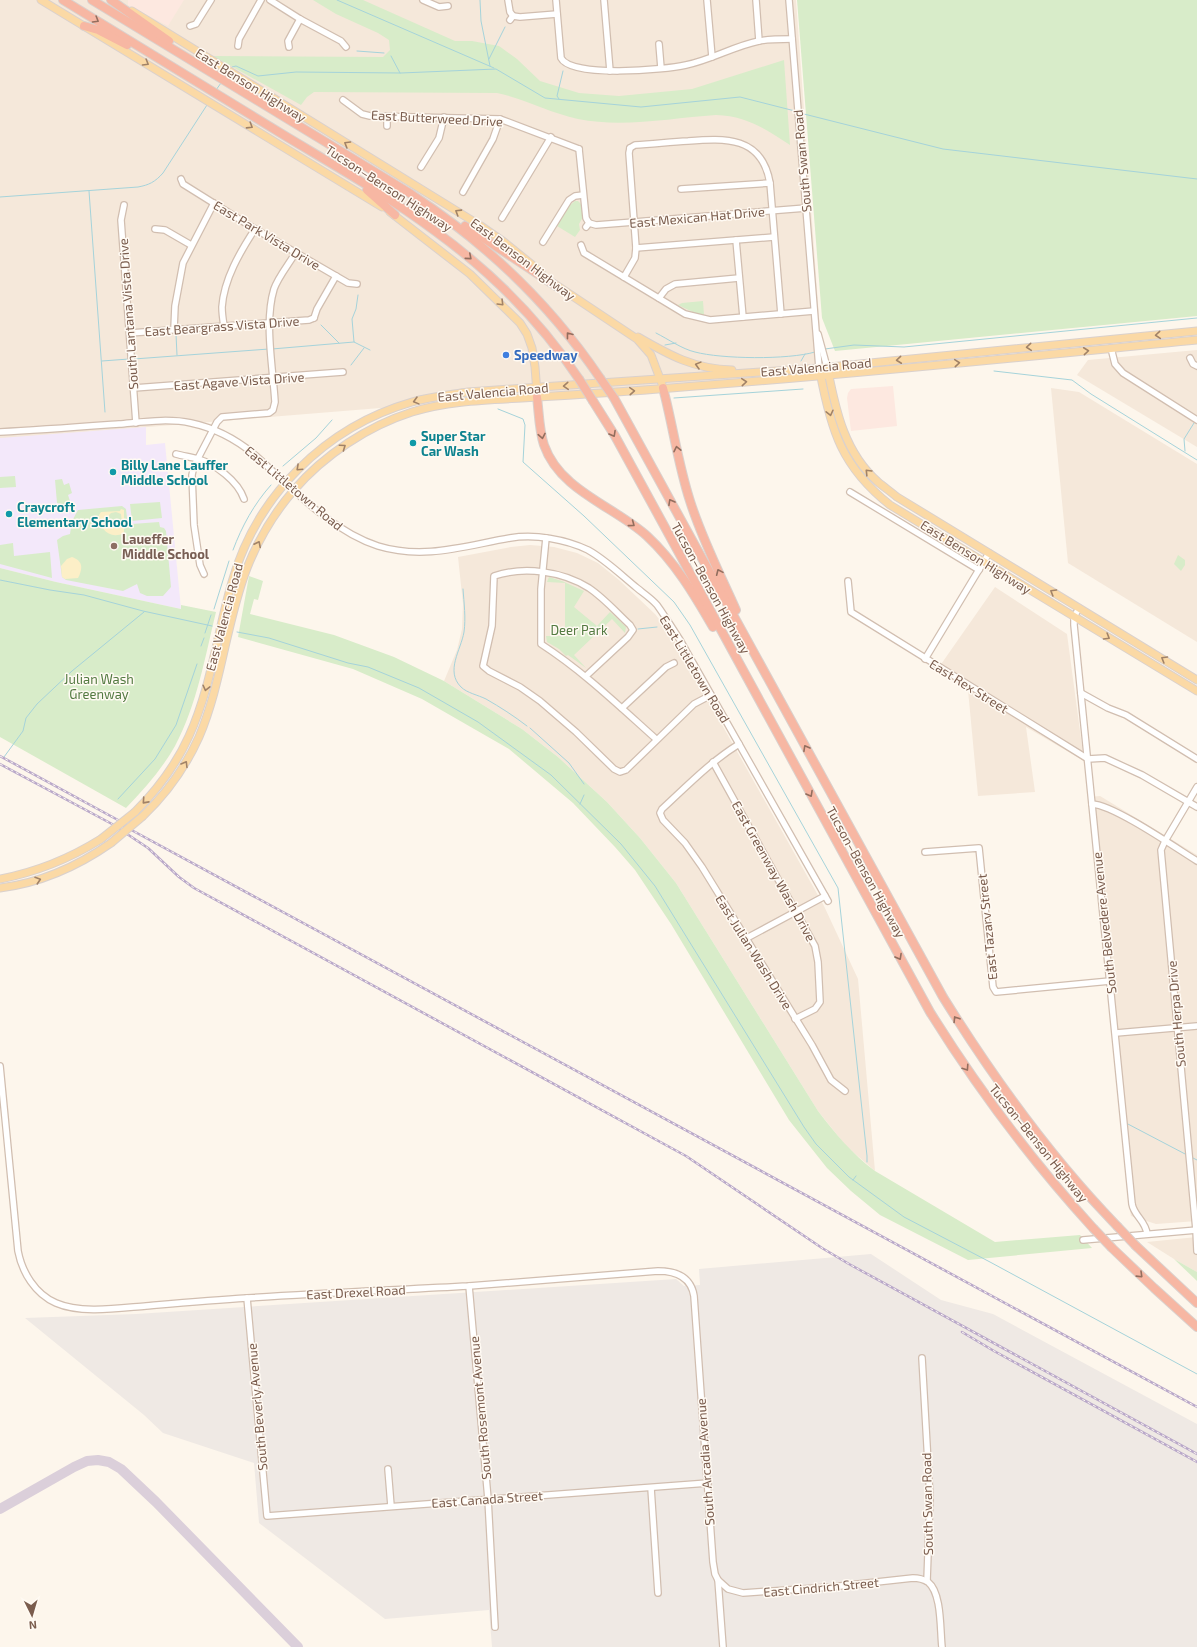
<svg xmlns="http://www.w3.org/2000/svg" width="1197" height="1647" font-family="'Exo 2',sans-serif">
<rect width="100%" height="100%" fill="#fdf6ec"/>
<g fill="#f5e8da">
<path d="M0,0H796L823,372L0,439Z"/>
<path d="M1197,350V447L1077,375L1088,360Z"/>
<path d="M1051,388L1079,392L1197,464V642L1068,563Z"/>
<path d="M530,545L554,547L577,553L598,563L619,580L655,614L670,633L703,691L824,906L858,979L875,1171L846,1146L818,1111L676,883L640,838L607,802L558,757L522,729L444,681L457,650L462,629L463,604L458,557L511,547Z"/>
<path d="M995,587L1067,634L1084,761L1026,727L1035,792L978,796L968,690L937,670Z"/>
<path d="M1100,796L1197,855V1221L1156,1224L1131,1216L1128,1200L1089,797Z"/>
<path d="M1197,1237V1272L1174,1259L1147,1242Z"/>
</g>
<g fill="#fde8e0">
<path d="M128,0H184L168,26L128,5Z"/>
<path d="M893,386L897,426L851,431L847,398L848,393L851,389Z"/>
</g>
<path fill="#efe9e4" d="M871,1254L941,1300L993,1314L1197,1424V1647H492L489,1610L385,1619L259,1523L254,1463L163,1433L144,1415L25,1318L136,1314L676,1279L684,1286L700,1285L699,1269Z"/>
<path fill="#f3e8fa" d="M146,427V445L165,443L181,609L56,582L0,568V438Z"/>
<g fill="#d8ecc9">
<path d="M313,0H363L455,41H472L499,46L517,59L540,81L579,93L619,96L692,89L784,60L790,145C765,129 747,116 716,115C671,118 623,128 578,119C550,113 525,99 497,93L314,92L307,97L301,105L213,56L383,57L390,50L389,40L378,33L336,14Z"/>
<path d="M797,0H1197V316L835,351L822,318Z"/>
<path d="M575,201H578L581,204L583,217L579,224L580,230L575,237L557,226L569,206Z"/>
<path d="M703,301L704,315L697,314L678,305L682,303Z"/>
<path d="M15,476L16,487L0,488V477Z"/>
<path d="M62,479L64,485L69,483L72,493L68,495L71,504H61L57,503L55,480Z"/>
<path d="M160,502L162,518L132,521L130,504Z"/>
<path d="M122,506L126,509L128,526L132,525V524L159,522L160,527L164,528L166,531L171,587L163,596H147L140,593L137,584L123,591L66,580L62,577L57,540L63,536L70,534L72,521L78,510Z"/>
<path d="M13,543L14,556L50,552L52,578L0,564V545Z"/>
<path d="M1178,555L1185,560V565L1181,571L1174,564Z"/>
<path d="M0,568L56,582L181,609V605L216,612C205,657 197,705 175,746C162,769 145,788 126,808L0,737Z"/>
<path d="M249,576L263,581L258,600L254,599L250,614L334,635L394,657L444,681L522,729L558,757L607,802L640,838L676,883L818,1111C835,1133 852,1154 875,1171L995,1242L1080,1235L1092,1248L968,1260L880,1215L851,1191L827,1168L789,1120L671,924L635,870L615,847L573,803L509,749L422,699L353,669L238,637Z"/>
<path d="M549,577L562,581L584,591L574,607L597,626L610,612L626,627L625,633L612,619L574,655L586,668L568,655L566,656L559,649L547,642L546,636H565V583L547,582Z"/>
<path d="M1174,1259L1197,1272V1281Z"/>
</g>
<g fill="#fcefc7" fill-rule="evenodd">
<path d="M121,509L124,510V533C110,540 99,529 99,515L101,512L120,511ZM116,512L121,514L122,523L110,525L109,515L111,513Z"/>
<path d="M72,557C83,561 83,568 78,578L65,579L62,577L61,566L67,559Z"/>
</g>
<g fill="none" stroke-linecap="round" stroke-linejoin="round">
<g stroke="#a5d3da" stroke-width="1">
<path d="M337,0L494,68"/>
<path d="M480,0L481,21L490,66"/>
<path d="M357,51L384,53"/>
<path d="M391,56L400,73"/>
<path d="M489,59L505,27"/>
<path d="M232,67L236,66L258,76L296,72L401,73L496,69L545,98L641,107L740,97L795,111"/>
<path d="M216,90L221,83"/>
<path d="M559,99L557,96L563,71"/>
<path d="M800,113L943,149L1197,179"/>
<path d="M89,191L105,412"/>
<path d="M0,197L138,187C149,185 155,182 163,173L207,105"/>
<path d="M358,295L356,309L352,319L354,342L370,350"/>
<path d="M321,325L339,343"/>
<path d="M656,333C668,339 682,349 695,352C721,359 788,360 815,352"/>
<path d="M176,334L177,355"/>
<path d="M665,345L676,343"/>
<path d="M272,349L354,342"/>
<path d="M825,349L854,345L904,347L1197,318"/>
<path d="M134,359L269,349"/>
<path d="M102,361L129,359"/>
<path d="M801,361L805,354"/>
<path d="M351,365L364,348"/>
<path d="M994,371L1072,380L1091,394L1197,460"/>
<path d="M674,398L803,389"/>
<path d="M498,409L523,419L525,425L523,462L584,516L674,602L690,625L838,888L867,1156V1162"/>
<path d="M1185,451L1184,439L1194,423"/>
<path d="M283,466L316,438L332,420"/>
<path d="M233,550C242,526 254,504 271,485"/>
<path d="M0,580L50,590L84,595L143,611L212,626"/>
<path d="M463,589C464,603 466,618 464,632C461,650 445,671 461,687C467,693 478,695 486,699C500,707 514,716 527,726"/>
<path d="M214,609L229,561"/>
<path d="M638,629L657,627"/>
<path d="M237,632L269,638L348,663L368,667L419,688L478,722L551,775L621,844L655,886L804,1127L816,1144L849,1177L904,1217L990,1262L1197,1374"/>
<path d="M205,633L211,615"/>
<path d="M201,646L204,638"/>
<path d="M530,728L569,763L584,784"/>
<path d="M4,757L23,731L26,718L37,704L72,671L144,612"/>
<path d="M118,799L155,759L176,725L197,664"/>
<path d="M580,804L584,795"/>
<path d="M1126,1123L1187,1155"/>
<path d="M1191,1157L1197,1160"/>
<path d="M853,1180L856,1176"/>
</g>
<path stroke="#dbcfda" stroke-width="10" d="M0,1509L74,1467L87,1461L98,1460L109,1462L121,1469L156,1502L298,1647"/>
<g stroke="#d1beb0" stroke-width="8">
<g id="minor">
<path d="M270,0L300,19L341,41L346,47"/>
<path d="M423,0L439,7L448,6"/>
<path d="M508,0L510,12L513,16"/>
<path d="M556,0L561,58C571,78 665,70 686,65C711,60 734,46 759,41C769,39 781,39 792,39"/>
<path d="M604,0L610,71"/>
<path d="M707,0L712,57"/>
<path d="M756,0L759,41"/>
<path d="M789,0L819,368"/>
<path d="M510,20L513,16L520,17L557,14"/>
<path d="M190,26L196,24L211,0"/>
<path d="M659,44L661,68"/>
<path d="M238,46L239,39L261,0"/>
<path d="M289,47L288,41L300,19"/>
<path d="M343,100L362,114L370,116L500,119L579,149"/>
<path d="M387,116V126"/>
<path d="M630,148L635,145C653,144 670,142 688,141C725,138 762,136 770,183L781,314"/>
<path d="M579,149L586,218L589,223L586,227"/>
<path d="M421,167L439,138L444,117"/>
<path d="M181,179L183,184L255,229L348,283L357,284"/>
<path d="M681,189L770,183"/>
<path d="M463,192L493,139L500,119"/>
<path d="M124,205L121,220L136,423"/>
<path d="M502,218L551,137"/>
<path d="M589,223L596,225L634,222L806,208"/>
<path d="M155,229L165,230L191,245"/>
<path d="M736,240L743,317"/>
<path d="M543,242L569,200L575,196L583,195"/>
<path d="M581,245L584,253L685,314L710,320L814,311"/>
<path d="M636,248L774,237"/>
<path d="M624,277L635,258L636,248L629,153L630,148"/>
<path d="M659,298L666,289L675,284L739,278"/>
<path d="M314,318L317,309L336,276"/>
<path d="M224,326C223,320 222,313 222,307C224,279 240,252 255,229"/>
<path d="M174,329L175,306L183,263L214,203"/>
<path d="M130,333L309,320L314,318"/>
<path d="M818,334L827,367"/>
<path d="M1111,348L1115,364L1123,373L1197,420"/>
<path d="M1190,358L1193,364L1197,366"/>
<path d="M134,388L343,372"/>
<path d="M0,432C40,430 79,427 119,424C142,422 168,418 191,423C215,428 237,440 255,455C291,487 331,531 378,546C424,560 464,546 510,538C535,534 565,539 588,550C606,560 621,575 637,588C643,593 651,598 657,605C665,616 673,629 680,640L828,901"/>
<path d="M176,454C183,456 191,457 198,459C215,464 238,481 244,499"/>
<path d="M850,492L979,570"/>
<path d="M546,538L541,589V644C584,672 618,705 656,739"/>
<path d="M204,574L200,565L194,525L192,475L194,466L217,422L222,417L269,413L273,410L275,402C273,368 264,322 274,289C278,277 289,264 296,252"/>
<path d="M848,581L851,612L1088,759L1105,758L1142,775L1197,807"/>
<path d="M1079,608L1074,617V625L1132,1204C1134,1216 1146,1221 1147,1234"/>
<path d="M925,659L989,553"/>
<path d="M586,676L628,637L633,630L630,625C617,613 604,598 589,588C562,571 524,566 494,576L492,626L483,666L489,671L520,687L540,701L576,732L614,769L620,772L626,770L694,704L711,695"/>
<path d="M1081,693L1108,708L1126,715L1197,759"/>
<path d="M622,708L666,667L674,663"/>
<path d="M739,744C710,762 687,786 662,809L660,813L663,820L685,843L702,867L812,1045L831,1080L845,1091"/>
<path d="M713,762L815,946L818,962L820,1002L815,1009L795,1019"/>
<path d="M1197,787L1165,841L1161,850L1196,1230L1197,1251"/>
<path d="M1092,804C1114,805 1176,848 1197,861"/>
<path d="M925,852L979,848L993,987L996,992L1110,981"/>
<path d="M745,939L825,896"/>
<path d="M1116,1033L1197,1026"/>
<path d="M0,1066L18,1251C22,1272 35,1294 56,1303C81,1314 120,1308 146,1306C180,1303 213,1300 247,1298C321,1293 395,1290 469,1286C532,1281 595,1276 658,1271C676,1271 691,1277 694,1296L713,1562L715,1574L718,1580L723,1647"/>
<path d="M1083,1240L1197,1230"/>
<path d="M469,1286L488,1499L495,1627"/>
<path d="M247,1298L267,1516L708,1483"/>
<path d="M922,1358L930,1498L927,1581"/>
<path d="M388,1469L391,1506"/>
<path d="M651,1488L658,1593"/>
<path d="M718,1580L728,1589L743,1593L831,1587L913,1578C918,1578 923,1579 928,1582C942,1593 940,1630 942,1647"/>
</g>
</g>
<g stroke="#dad1cd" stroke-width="9">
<g id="major">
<path d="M41,0L382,207"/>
<path d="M132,11L481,226L504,242L541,272"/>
<path d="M390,212L470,274L520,323L527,334L532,348L535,367L537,393"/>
<path d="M553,283L637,339L651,355L662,384"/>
<path d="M638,337C669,355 694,369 732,370"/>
<path d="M828,371C836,412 845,453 878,482C884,487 891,492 897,497L1197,680"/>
<path d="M820,372C831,431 842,467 890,505L1197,691"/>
<path d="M135,812C157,790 176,765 189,736C211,688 217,633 232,582C256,496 325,427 412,402C430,397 449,395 468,392L819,368L1197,331"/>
<path d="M143,816C166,794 186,766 199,737C222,683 226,622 247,568C258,540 274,513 294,490C324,455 368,426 412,412C447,401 485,400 522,398C572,395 622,392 671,388C847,375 1022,357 1197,340"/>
<path d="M0,879C37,872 69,859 101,839"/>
<path d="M0,888C40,883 78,866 111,843"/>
</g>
</g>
<g stroke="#dad1cd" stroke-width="10">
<g id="highway">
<path d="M63,0C138,46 213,91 287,137C337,167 388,196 435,231C490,271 541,322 579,379"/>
<path d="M92,0L411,194C486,243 550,304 600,378"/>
<path d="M111,0L169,41"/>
<path d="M84,26L98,30L127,45"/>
<path d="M367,190L395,215"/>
<path d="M465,226L556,286"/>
<path d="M663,388C673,426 678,464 690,501C702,539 720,574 736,610"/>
<path d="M537,397C539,413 539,430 544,445C560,491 614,506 647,536C675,562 694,594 713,627"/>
<path d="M614,398L943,997C994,1079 1050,1157 1117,1226"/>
<path d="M593,401L615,436L930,1012C978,1089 1032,1161 1093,1228"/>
<path d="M1136,1246L1197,1303"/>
<path d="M1112,1248L1154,1288L1197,1327"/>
</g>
</g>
<use href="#minor" stroke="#fff" stroke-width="5.5"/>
<use href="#major" stroke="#fbd9a5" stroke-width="7"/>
<use href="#highway" stroke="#f7b7a3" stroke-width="8"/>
<g stroke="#b9a8c9" stroke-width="2.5">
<g id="rail">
<path d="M0,756L129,826"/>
<path d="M0,764L112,824L148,848L179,877L194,888L686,1156L822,1248L849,1264L1197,1454"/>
<path d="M124,826L1197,1407"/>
<path d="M962,1332L994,1351L1197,1462"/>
</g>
</g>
<use href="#rail" stroke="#fffaf3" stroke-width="1" stroke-dasharray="3" stroke-linecap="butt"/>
<g stroke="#dad1cd" stroke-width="9" stroke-linecap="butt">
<g id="major-bridge">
<path d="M101,839L135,812"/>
<path d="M111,843L143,816"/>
</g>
</g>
<g stroke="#dad1cd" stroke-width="10" stroke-linecap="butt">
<g id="highway-bridge">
<path d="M600,378L614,398"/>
<path d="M579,379L593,401"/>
<path d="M1117,1226L1136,1246"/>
<path d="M1093,1228L1112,1248"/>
</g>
</g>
<use href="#major-bridge" stroke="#fbd9a5" stroke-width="7"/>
<use href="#highway-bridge" stroke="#f7b7a3" stroke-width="8"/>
</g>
<defs><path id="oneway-chevron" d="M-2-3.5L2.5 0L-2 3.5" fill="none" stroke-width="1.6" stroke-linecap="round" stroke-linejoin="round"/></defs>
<g stroke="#936e5e">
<use href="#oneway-chevron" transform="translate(96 20) rotate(31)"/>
<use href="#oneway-chevron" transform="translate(469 257) rotate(41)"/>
<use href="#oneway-chevron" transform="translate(569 335) rotate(-128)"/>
<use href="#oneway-chevron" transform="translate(613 434) rotate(61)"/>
<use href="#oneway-chevron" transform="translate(542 436) rotate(79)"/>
<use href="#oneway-chevron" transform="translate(677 449) rotate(-102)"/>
<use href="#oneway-chevron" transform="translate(671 502) rotate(-119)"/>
<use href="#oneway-chevron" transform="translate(632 524) rotate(37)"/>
<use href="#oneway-chevron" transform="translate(719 572) rotate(-114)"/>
<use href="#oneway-chevron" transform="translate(806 748) rotate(-119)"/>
<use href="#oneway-chevron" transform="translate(810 794) rotate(61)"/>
<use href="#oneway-chevron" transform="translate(899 957) rotate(61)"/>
<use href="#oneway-chevron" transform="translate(956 1019) rotate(-122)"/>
<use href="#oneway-chevron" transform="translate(966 1068) rotate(56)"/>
<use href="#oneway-chevron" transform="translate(1140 1275) rotate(44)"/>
</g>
<g stroke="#a18267">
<use href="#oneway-chevron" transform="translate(146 63) rotate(31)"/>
<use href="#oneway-chevron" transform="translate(250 126) rotate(32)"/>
<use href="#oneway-chevron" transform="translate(347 144) rotate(-149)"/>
<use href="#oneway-chevron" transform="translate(458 212) rotate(-148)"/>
<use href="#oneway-chevron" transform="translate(501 303) rotate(45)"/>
<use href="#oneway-chevron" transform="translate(1158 335) rotate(175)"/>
<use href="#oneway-chevron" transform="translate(1029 347) rotate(175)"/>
<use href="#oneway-chevron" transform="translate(1086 351) rotate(-6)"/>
<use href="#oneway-chevron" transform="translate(899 360) rotate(174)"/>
<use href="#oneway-chevron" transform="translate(957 363) rotate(-5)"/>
<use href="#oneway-chevron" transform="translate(698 365) rotate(-165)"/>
<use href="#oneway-chevron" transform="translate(744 382) rotate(-5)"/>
<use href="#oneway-chevron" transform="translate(566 386) rotate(176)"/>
<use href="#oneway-chevron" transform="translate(632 391) rotate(-4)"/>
<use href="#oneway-chevron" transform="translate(416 401) rotate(165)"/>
<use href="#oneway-chevron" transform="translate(830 413) rotate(77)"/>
<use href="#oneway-chevron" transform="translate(343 447) rotate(-35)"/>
<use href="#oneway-chevron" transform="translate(299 468) rotate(137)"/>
<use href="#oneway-chevron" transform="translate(868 472) rotate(-134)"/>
<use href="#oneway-chevron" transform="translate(258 544) rotate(-63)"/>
<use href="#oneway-chevron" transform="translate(1053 592) rotate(-149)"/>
<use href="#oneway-chevron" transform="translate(1107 637) rotate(31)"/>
<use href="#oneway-chevron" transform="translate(1164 659) rotate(-149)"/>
<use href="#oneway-chevron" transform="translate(206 688) rotate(104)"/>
<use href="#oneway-chevron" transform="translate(185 764) rotate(-59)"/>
<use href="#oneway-chevron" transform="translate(145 801) rotate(132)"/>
<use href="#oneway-chevron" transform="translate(38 880) rotate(-18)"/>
</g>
<circle fill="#3f7fe0" stroke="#fffaf3" stroke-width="1.5" cx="506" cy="355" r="4"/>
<g fill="#0f9aa8" stroke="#fffaf3" stroke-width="1.5">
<circle cx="413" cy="443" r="4"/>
<circle cx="113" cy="472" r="4"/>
<circle cx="9" cy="514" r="4"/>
</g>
<circle fill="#8d6e63" stroke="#fffaf3" stroke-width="1.5" cx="114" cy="546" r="4"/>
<g text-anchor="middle" stroke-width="3" stroke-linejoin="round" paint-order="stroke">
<g font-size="13" fill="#7a5c4d" stroke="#fffaf3">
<text transform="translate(251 85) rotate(32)" y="5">East Benson Highway</text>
<text transform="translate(437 118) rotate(3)" y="5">East Butterweed Drive</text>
<text transform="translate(802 161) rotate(-95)" y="5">South Swan Road</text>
<text transform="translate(389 188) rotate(33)" y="5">Tucson–Benson Highway</text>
<text transform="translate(697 217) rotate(-5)" y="5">East Mexican Hat Drive</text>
<text transform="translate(267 235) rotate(31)" y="5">East Park Vista Drive</text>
<text transform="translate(523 259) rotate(37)" y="5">East Benson Highway</text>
<text transform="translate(128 314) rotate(-94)" y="5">South Lantana Vista Drive</text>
<text transform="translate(222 326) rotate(-4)" y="5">East Beargrass Vista Drive</text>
<text transform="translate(816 367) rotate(-5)" y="5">East Valencia Road</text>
<text transform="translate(239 381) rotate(-4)" y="5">East Agave Vista Drive</text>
<text transform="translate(493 392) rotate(-5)" y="5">East Valencia Road</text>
<text transform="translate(294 488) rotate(40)" y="5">East Littletown Road</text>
<text transform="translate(976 557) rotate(32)" y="5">East Benson Highway</text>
<text transform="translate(711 588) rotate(61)" y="5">Tucson–Benson Highway</text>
<text transform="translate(224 617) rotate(-75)" y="5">East Valencia Road</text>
<text transform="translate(695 669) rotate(59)" y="5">East Littletown Road</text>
<text transform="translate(969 686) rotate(32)" y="5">East Rex Street</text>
<text transform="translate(774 871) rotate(61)" y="5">East Greenway Wash Drive</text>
<text transform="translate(866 872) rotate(61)" y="5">Tucson–Benson Highway</text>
<text transform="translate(1104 923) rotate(-96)" y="5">South Belvedere Avenue</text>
<text transform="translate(987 927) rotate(-96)" y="5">East Tazarv Street</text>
<text transform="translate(754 952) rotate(58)" y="5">East Julian Wash Drive</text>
<text transform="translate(1176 1014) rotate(-95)" y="5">South Herpa Drive</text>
<text transform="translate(1039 1143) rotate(51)" y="5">Tucson–Benson Highway</text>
<text transform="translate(356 1292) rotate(-3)" y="5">East Drexel Road</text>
<text transform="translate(257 1407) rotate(-95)" y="5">South Beverly Avenue</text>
<text transform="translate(480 1408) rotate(-95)" y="5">South Rosemont Avenue</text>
<text transform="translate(705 1462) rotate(-94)" y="5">South Arcadia Avenue</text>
<text transform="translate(487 1499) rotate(-4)" y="5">East Canada Street</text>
<text transform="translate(927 1504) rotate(-91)" y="5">South Swan Road</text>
<text transform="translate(821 1587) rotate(-5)" y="5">East Cindrich Street</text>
</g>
<g font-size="13" font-weight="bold" fill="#366cbe" stroke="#fffaf3" text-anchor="start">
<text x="514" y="360">Speedway</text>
</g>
<g font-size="13" font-weight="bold" fill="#0d838f" stroke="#fffaf3" text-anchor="start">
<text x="421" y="441">Super Star<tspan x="421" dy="15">Car Wash</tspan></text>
<text x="121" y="470">Billy Lane Lauffer<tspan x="121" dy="15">Middle School</tspan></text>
<text x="17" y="512">Craycroft<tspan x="17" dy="15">Elementary School</tspan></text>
</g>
<g font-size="13" font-weight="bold" fill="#785e54" stroke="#fffaf3" text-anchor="start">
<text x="122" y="544">Laueffer<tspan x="122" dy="15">Middle School</tspan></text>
</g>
<g font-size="13" fill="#537a41" stroke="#fffaf3">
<text x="579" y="635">Deer Park</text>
<text x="99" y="684">Julian Wash<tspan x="99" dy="15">Greenway</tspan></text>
</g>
</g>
<g transform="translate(32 1615) rotate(175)" stroke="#fffaf3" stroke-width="3" paint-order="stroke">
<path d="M0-3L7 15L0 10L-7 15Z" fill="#7a5c4d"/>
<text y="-6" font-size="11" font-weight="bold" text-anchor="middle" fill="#7a5c4d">N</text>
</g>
</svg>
